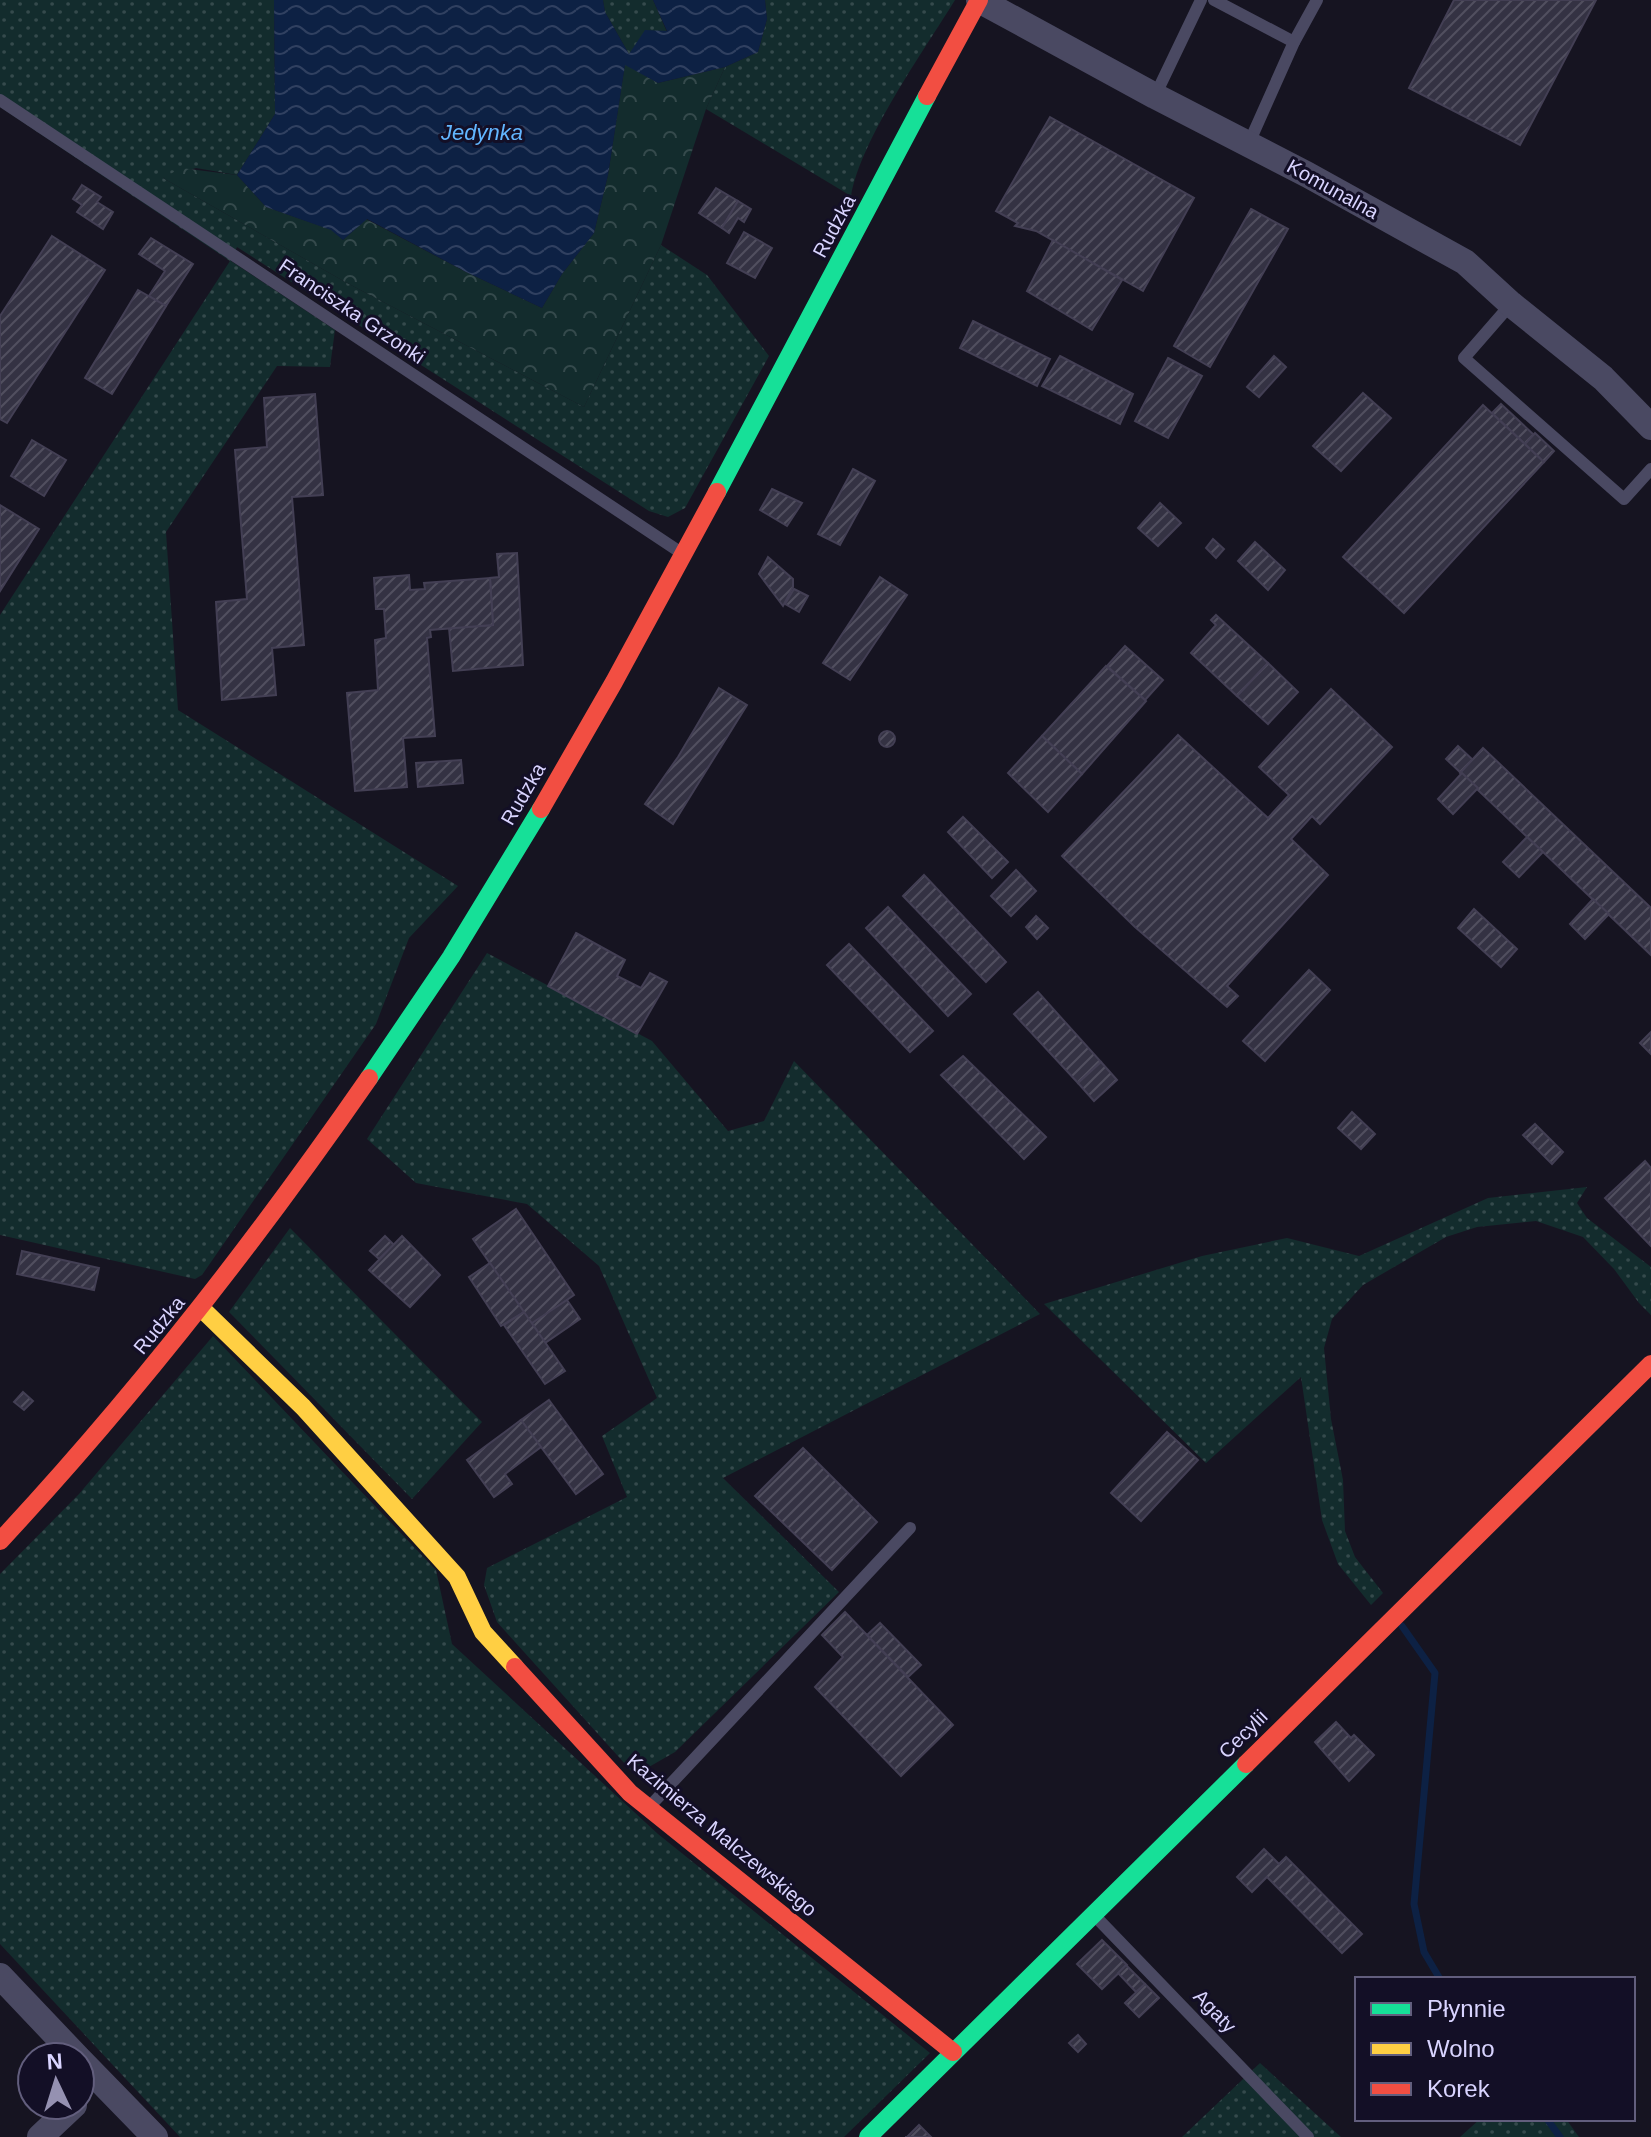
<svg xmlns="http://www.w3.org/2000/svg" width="1651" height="2137" font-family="Helvetica,sans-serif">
<defs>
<pattern id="grass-dots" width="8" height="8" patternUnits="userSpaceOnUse" patternTransform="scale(2)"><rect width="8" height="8" fill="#132c2d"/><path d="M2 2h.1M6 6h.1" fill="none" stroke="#354a4c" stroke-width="1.8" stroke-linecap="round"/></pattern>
<pattern id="forest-crowns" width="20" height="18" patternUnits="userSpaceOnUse" patternTransform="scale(2)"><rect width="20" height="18" fill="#132c2d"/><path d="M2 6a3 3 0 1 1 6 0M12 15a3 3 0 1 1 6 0" fill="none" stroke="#354a4c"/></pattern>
<pattern id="water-waves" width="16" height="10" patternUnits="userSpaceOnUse" patternTransform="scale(2)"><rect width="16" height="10" fill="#0d2144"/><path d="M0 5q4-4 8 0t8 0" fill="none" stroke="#304060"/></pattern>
<pattern id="building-hatch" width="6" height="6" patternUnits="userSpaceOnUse" patternTransform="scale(2)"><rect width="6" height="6" fill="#343243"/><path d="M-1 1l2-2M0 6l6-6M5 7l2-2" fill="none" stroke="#514f5f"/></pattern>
</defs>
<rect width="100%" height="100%" fill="#161421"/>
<g fill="url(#grass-dots)">
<path d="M0,0H274L275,114L237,175L196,168L163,178L347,283L584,407L661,245L707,275L769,356L685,508L668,517L649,511L237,247L231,261L335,330L330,367L277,366L166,532L178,710L458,886L409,938L376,1024L202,1275L195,1279L0,1235V615L230,261L0,107Z"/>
<path d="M603,0H653L667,32L629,54L605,12Z"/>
<path d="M765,0H955C923,52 861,139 851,196L706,109L725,67L758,52L767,19Z"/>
<path d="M487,953L652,1041L728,1131L764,1121L794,1061L1040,1314L723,1478L839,1592L675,1752L635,1775L497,1622L484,1585L487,1568L627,1497L602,1436L657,1398L599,1266L527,1204L416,1183L367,1139Z"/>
<path d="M1587,1187L1577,1203L1587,1218L1651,1267V1315L1639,1303L1614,1269L1583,1237L1536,1221L1477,1227L1446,1237L1363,1285L1332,1319L1324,1348L1331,1419L1343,1480L1345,1531L1355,1557L1383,1593L1371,1605L1338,1564L1322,1520L1301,1377L1206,1463L1044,1304L1202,1256L1287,1238L1359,1256L1488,1198Z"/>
<path d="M290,1228L482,1422L412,1499L229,1312Z"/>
<path d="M213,1336L436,1570L452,1644L658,1834L930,2053L844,2137H180L0,1944V1574L79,1494Z"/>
<path d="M1260,2063L1341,2137H1182Z"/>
<path d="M1480,2119H1566L1579,2137H1460Z"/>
</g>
<path fill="url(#forest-crowns)" d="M625,64L658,83L725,67L706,109L661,245L584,407L347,283L163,178L181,168L237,175L266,207L332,230L343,240L366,219L466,272L542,308L562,274L594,233L608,175Z"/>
<path fill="url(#water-waves)" d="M274,0H603L605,12L629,54L645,30L667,31L653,0H765L767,19L758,52L725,67L658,83L625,65L608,175L594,233L562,274L542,308L466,272L367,219L343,240L331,230L266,207L237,175L275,114Z"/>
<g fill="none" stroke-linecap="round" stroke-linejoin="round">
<g stroke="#0d2144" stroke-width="7">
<path d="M1402,1626L1435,1673L1414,1904L1424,1952L1440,1979"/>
<path d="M1547,2119L1560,2137"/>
</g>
</g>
<g fill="url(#building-hatch)" stroke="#433f54" stroke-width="2">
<path d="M1454,0H1596L1520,145L1409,88Z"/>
<path d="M1050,117L1194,198L1143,291L1036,231L1015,226L1018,223L996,211Z"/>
<path d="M82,185L101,197L97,202L113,212L103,229L77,212L82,205L73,199Z"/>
<path d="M716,188L738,201L722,228L699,213Z"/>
<path d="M738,201L751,209L744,222L738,218L729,233L722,228Z"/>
<path d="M1251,209L1288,229L1210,367L1174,346Z"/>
<path d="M744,232L772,248L755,278L727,263Z"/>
<path d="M52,236L105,270L7,423L0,419V316Z"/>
<path d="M151,238L193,264L166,306L149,296L165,271L139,254Z"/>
<path d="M1053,240L1122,280L1092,330L1027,291Z"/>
<path d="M138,290L166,306L112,394L85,378Z"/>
<path d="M973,321L1050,359L1037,386L960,348Z"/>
<path d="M1060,356L1133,394L1120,424L1042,386Z"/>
<path d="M1274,356L1286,367L1259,397L1247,387Z"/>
<path d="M1168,358L1202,376L1168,438L1135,421Z"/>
<path d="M1363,393L1391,418L1341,471L1313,446Z"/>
<path d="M315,394L323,495L292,497L304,645L272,648L276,695L222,700L216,602L247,599L235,450L267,447L264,398Z"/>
<path d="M1501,404L1534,435L1525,444L1492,413Z"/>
<path d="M1483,405L1544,462L1404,613L1343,557Z"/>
<path d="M1535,433L1554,451L1544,462L1525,444Z"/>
<path d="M32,440L66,460L44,496L11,476Z"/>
<path d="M853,469L875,481L840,545L818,534Z"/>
<path d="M772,489L802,503L787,526L760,510Z"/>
<path d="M1160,503L1181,523L1158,546L1138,528Z"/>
<path d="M0,505L39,529L0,591Z"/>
<path d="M1213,539L1224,549L1216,558L1206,548Z"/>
<path d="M1255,542L1285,570L1268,590L1238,561Z"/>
<path d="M517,553L523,665L453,671L449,628L493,625L490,578L499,577L497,554Z"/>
<path d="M768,557L793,579V587L783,606L759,574Z"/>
<path d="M409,575L410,590L425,589L424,583L490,578L493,625L430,630L431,637L427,638L435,736L403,738L407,787L355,791L347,693L378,690L375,640L386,638L384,609H376L374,578Z"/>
<path d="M880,577L907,595L850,680L823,663Z"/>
<path d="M794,589L808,596L799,612L785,604Z"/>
<path d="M1216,615L1268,663L1237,696L1191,653L1216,625L1211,620Z"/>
<path d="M1125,646L1163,680L1145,700L1107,666Z"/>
<path d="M1268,663L1298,692L1268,724L1237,696Z"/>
<path d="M1106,666L1146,701L1082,774L1042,736Z"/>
<path d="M719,688L747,705L673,824L645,804L678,757Z"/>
<path d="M1331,689L1392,747L1320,824L1312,816L1291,839L1328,875L1227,986L1238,996L1227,1007L1135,927L1062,856L1178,735L1268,818L1289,795L1259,767Z"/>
<circle cx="887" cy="739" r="8"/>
<path d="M1042,736L1082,774L1048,812L1008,773Z"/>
<path d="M1458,746L1473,760L1461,773L1446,759Z"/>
<path d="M1483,748L1651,908V955L1460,773Z"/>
<path d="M461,760L463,783L418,787L416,763Z"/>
<path d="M1462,773L1478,788L1453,814L1438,799Z"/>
<path d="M963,817L1008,862L992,878L948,832Z"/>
<path d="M1527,837L1543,852L1519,877L1503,862Z"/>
<path d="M1016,870L1036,891L1011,916L991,896Z"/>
<path d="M924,875L1006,962L986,982L903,896Z"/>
<path d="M1593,899L1609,914L1585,939L1570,924Z"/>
<path d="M888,907L971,994L948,1016L866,928Z"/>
<path d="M1474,909L1517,949L1501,967L1458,928Z"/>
<path d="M1036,916L1048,928L1037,939L1026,927Z"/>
<path d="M576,933L625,960L617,976L641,988L650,973L667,982L637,1034L548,986Z"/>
<path d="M849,944L933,1031L910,1052L827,965Z"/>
<path d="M1309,970L1330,990L1265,1061L1243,1041Z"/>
<path d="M1038,992L1101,1062L1078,1083L1014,1014Z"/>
<path d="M1651,1032V1054L1640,1043Z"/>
<path d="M963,1056L1046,1137L1024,1159L941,1075Z"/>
<path d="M1101,1062L1117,1080L1094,1101L1078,1083Z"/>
<path d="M1352,1112L1375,1134L1361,1149L1338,1128Z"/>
<path d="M1535,1124L1563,1152L1552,1164L1523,1135Z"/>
<path d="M1645,1161L1651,1168V1246L1605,1198Z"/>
<path d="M516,1209L574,1295L532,1324L473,1239Z"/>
<path d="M385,1236L394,1245L379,1259L370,1251Z"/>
<path d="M402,1236L440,1275L410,1307L369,1270Z"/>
<path d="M22,1251L99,1268L94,1290L17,1274Z"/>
<path d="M490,1263L524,1312L501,1326L469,1277Z"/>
<path d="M567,1300L580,1319L545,1343L532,1323Z"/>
<path d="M524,1312L565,1371L545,1384L504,1325Z"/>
<path d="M23,1392L33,1401L24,1410L14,1402Z"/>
<path d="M549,1400L603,1474L576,1494L521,1420Z"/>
<path d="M521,1420L541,1447L505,1474L512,1484L494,1497L467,1460Z"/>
<path d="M1167,1432L1198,1460L1141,1521L1111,1493Z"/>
<path d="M803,1448L877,1522L832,1570L755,1496Z"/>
<path d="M845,1612L953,1725L901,1776L815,1687L843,1657L822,1635Z"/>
<path d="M880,1623L921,1665L908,1677L867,1635Z"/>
<path d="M1336,1722L1351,1738L1354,1735L1374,1755L1349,1781L1315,1742Z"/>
<path d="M1264,1849L1279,1864L1286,1857L1362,1934L1342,1953L1267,1877L1252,1892L1237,1877Z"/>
<path d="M1102,1940L1127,1965L1102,1989L1077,1964Z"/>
<path d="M1126,1965L1145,1984L1136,1992L1118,1973Z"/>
<path d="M1145,1984L1159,1998L1139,2017L1125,2003Z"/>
<path d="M1078,2035L1086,2044L1078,2052L1069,2043Z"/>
<path d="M919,2125L931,2137H905H907Z"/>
</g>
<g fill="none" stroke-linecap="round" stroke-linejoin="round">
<g stroke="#4a4962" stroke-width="12">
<path d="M1214,0L1294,42"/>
<path d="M1155,96L1201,0"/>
<path d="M0,100L680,552"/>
<path d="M1249,143L1294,42L1317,0"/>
<path d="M1511,304L1464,358L1624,499L1651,469"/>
<path d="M651,1805L910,1528"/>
<path d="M1095,1916L1308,2137"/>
</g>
<g stroke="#4a4962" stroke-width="26">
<path d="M979,0L1155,96L1308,175L1465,262L1511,304L1603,378L1651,427"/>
<path d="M0,1976L77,2057"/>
<path d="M80,2060L155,2137"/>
<path d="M40,2137L74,2105"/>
</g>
<g stroke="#16e098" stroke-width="18">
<path d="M717,492L927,96"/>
<path d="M369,1078L451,957L541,809"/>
<path d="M868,2137L1246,1764"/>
</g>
<path stroke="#ffcf43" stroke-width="18" d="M201,1308L303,1407L457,1577L483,1632L515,1667"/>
<g stroke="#f24e42" stroke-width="18">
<path d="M927,96L979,0"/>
<path d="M541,809L614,682L717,492"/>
<path d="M0,1541C135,1396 256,1241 369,1078"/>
<path d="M515,1667L630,1793L953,2052"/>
<path d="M1246,1764L1651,1364"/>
</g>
</g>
<g text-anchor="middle" stroke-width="6" stroke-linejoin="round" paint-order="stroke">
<g font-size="20" fill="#d9d4ff" stroke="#130f26">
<text transform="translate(1333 189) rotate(29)" y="7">Komunalna</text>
<text transform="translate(834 226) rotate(-62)" y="7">Rudzka</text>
<text transform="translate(352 311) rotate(34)" y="7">Franciszka Grzonki</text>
<text transform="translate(523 794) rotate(-60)" y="7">Rudzka</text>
<text transform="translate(159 1325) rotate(-51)" y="7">Rudzka</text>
<text transform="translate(1243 1734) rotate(-45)" y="7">Cecylii</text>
<text transform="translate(722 1835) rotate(40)" y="7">Kazimierza Malczewskiego</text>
<text transform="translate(1215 2011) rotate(46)" y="7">Agaty</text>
</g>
<g font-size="22" font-style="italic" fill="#62b6ff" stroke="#130f26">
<text x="482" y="140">Jedynka</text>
</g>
</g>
<rect x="1355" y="1977" width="280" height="144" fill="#130f26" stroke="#625e7d" stroke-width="2"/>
<rect x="1371" y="2003" width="40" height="12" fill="#16e098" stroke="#625e7d" stroke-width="2"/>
<text x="1427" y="2017" font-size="24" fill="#d9d4ff">Płynnie</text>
<rect x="1371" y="2043" width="40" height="12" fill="#ffcf43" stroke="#625e7d" stroke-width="2"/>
<text x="1427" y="2057" font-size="24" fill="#d9d4ff">Wolno</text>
<rect x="1371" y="2083" width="40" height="12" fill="#f24e42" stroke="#625e7d" stroke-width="2"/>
<text x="1427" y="2097" font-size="24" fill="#d9d4ff">Korek</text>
<g transform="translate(56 2081) rotate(356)"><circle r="38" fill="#130f26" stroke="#625e7d" stroke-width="2"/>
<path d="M0-6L14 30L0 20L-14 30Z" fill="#9591b1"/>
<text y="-12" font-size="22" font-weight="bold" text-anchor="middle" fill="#d9d4ff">N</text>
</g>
</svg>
